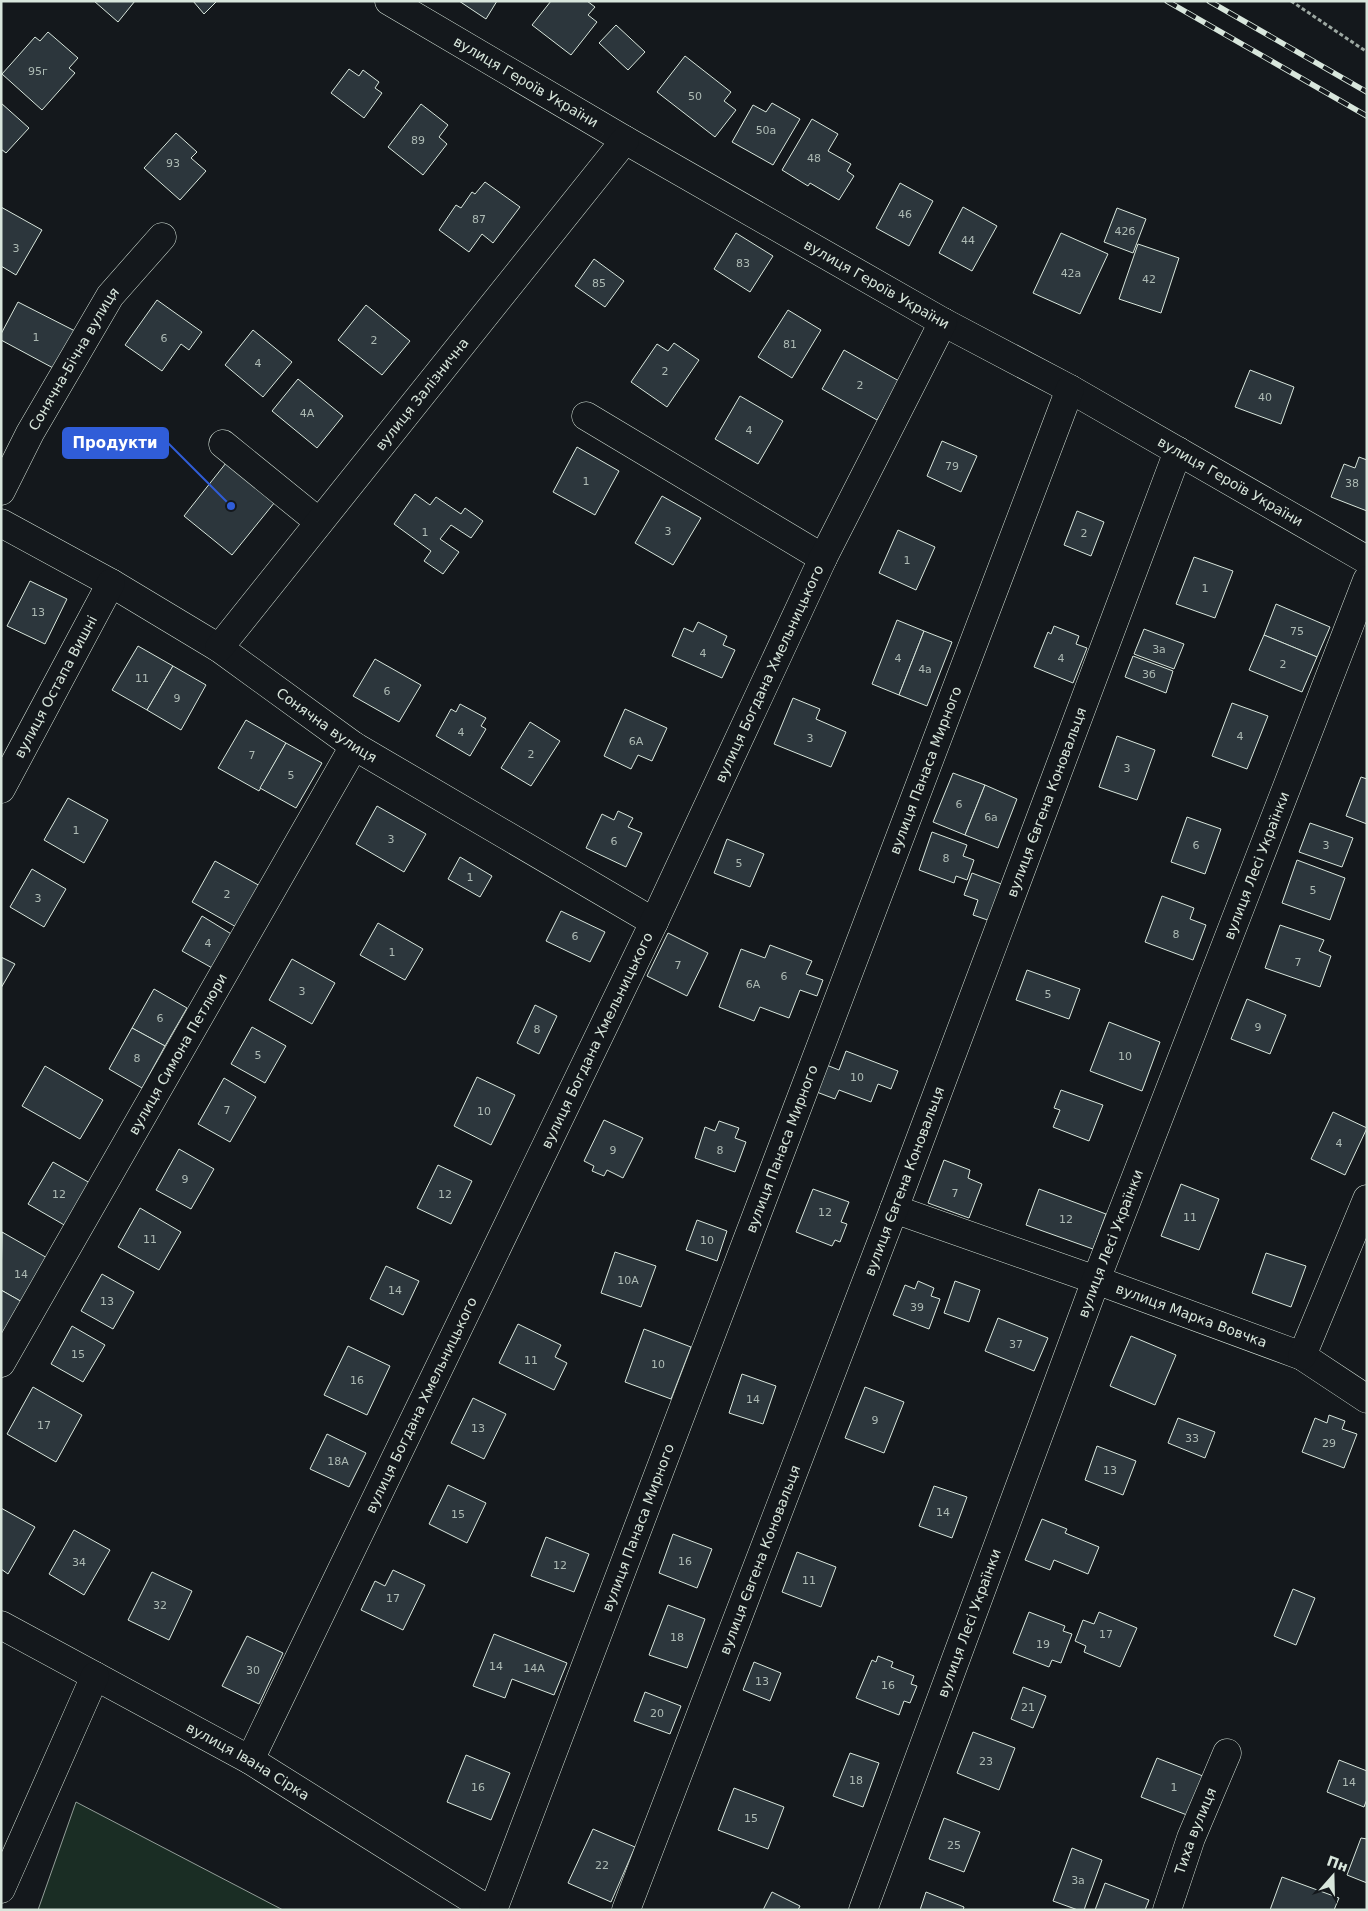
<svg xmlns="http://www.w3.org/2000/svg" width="1368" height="1911" font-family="'DejaVu Sans',sans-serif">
<rect width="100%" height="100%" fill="#14181c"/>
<path fill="#1a2d24" stroke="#939e99" d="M76,1802L283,1910H38Z"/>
<g fill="#2c363c" stroke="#d8e6dc">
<path d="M94,1H135L118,22Z"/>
<path d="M193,1H217L204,14Z"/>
<path d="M459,1H497L486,19Z"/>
<path d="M551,1H587L595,7L588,15L597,22L571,55L532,25Z"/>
<path d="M616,25L645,52L628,70L599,43Z"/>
<path d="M48,32L78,58L69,68L75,73L42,110L2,74L35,37L40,41Z"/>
<path d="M685,56L731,92L724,101L736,110L715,137L657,92Z"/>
<path d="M349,69L359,76L363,70L379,82L375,88L382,93L364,118L331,93Z"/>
<path d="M1,103L29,128L6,153L1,149Z"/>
<path d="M772,103L800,119L773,165L732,142L753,105L766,112Z"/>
<path d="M421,104L448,125L439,137L447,144L423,175L388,147Z"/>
<path d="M812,119L838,134L828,151L851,164L847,171L854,176L839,200L810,183L808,186L782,170Z"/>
<path d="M176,133L197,152L191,158L206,171L180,200L144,168Z"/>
<path d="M485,182L520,207L493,243L482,234L469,252L439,230L456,205L461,208L472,192L475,194Z"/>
<path d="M900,183L933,201L909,246L876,228Z"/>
<path d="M1,207L42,230L16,275L1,266Z"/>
<path d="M963,207L997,226L972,271L939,253Z"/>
<path d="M1117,208L1146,219L1133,253L1104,242Z"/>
<path d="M736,233L773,256L750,292L714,269Z"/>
<path d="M1061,233L1108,254L1080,314L1033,293Z"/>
<path d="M1138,244L1179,258L1161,313L1119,299Z"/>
<path d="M594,259L624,281L605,307L575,286Z"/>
<path d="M157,300L202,332L189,350L181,344L162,371L125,345Z"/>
<path d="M18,302L75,331L55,369L1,340V334Z"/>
<path d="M366,305L410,341L382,375L338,340Z"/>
<path d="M788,310L821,330L792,378L758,357Z"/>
<path d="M253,330L292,362L263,397L225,365Z"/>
<path d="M674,343L699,360L667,407L631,382L657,344L668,351Z"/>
<path d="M844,350L899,381L877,420L822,389Z"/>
<path d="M1250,370L1294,387L1281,424L1235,407Z"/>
<path d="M298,379L343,416L317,448L272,411Z"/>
<path d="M740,396L783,421L758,464L715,439Z"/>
<path d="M942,441L977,456L961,492L927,476Z"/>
<path d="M577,447L619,471L595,515L553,492Z"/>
<path d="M1359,457L1367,460V511L1331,497L1344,464L1355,468Z"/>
<path d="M230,458L279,497L232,555L184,516Z"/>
<path d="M415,494L430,505L436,497L461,514L465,508L483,521L471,538L451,525L440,539L459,552L443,574L424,561L431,551L394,524Z"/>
<path d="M662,496L701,518L673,565L635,543Z"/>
<path d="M1077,511L1104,522L1091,556L1064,545Z"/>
<path d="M898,530L935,547L916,590L879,573Z"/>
<path d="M1194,557L1233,571L1215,618L1176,604Z"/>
<path d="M30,581L67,599L45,644L7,626Z"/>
<path d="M1276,604L1330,627L1317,657L1264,635Z"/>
<path d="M897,620L924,631L899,695L872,684Z"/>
<path d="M698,622L727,636L723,645L735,650L722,678L672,656L684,628L693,632Z"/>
<path d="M1054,626L1079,636L1076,644L1087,648L1073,683L1034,667L1048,632L1051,634Z"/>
<path d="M1144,629L1184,644L1174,669L1134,654Z"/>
<path d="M924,631L952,642L927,706L899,695Z"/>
<path d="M1264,635L1317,657L1302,692L1249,670Z"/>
<path d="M138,646L173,666L147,710L112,690Z"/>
<path d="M1133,656L1173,671L1166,693L1125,677Z"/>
<path d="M375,659L421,685L399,722L353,696Z"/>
<path d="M173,666L206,685L181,730L147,710Z"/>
<path d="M793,698L820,709L816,719L846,732L831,767L774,744Z"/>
<path d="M1232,703L1268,716L1247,769L1212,756Z"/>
<path d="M460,704L486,718L481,726L486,729L470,756L436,736L451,709L456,712Z"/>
<path d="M625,709L667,728L652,761L638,755L631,769L604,756Z"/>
<path d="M246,720L286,743L259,791L218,768Z"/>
<path d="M530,722L560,741L531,786L501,768Z"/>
<path d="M1117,736L1155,750L1137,800L1099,787Z"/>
<path d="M286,743L322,763L296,808L260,788Z"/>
<path d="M953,773L985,785L965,835L933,822Z"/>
<path d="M1361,777L1367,779V824L1346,816Z"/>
<path d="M985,785L1017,799L998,848L965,835Z"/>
<path d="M68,798L108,820L84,863L44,840Z"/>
<path d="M377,806L426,834L404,872L356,844Z"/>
<path d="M618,811L633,818L628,827L642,833L626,867L586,848L602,814L614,820Z"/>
<path d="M1187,817L1221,829L1205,874L1171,862Z"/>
<path d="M1310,823L1353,838L1342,867L1299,852Z"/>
<path d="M932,832L967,845L963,856L974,860L967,880L956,876L954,883L919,870Z"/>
<path d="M727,839L764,854L750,887L714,873Z"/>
<path d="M460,857L492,876L480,897L448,879Z"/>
<path d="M1297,860L1345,878L1330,920L1282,903Z"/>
<path d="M215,861L262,887L238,928L192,902Z"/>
<path d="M32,869L66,889L44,927L10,907Z"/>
<path d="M972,873L1012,888L999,924L973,915L978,900L964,895Z"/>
<path d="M1162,896L1194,908L1190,919L1206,925L1193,960L1145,942Z"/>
<path d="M561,911L605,932L590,962L546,941Z"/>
<path d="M202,916L233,935L214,969L182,951Z"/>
<path d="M378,923L423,949L405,980L360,955Z"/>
<path d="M1280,925L1324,940L1319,951L1331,956L1320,987L1265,968Z"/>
<path d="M668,933L708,953L687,996L647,976Z"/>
<path d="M770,945L812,961L806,974L823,980L817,996L800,990L789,1018L760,1007L754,1021L719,1007L741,949L765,958Z"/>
<path d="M1,957L15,964L1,988Z"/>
<path d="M292,959L335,983L312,1024L269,1000Z"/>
<path d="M1027,970L1080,989L1069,1019L1016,1000Z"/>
<path d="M154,989L187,1008L165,1046L132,1028Z"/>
<path d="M1247,999L1286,1015L1270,1054L1231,1039Z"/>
<path d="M535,1005L557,1016L539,1054L517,1043Z"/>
<path d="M1109,1022L1160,1042L1142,1091L1090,1071Z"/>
<path d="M252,1027L286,1046L265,1083L231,1064Z"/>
<path d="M132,1028L165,1046L142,1088L109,1069Z"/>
<path d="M846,1051L898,1071L891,1089L878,1084L871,1102L839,1090L835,1099L814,1091L824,1064L839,1070Z"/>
<path d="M45,1066L103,1100L80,1139L22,1106Z"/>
<path d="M477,1077L515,1095L491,1145L454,1126Z"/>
<path d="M224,1078L256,1097L230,1142L198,1124Z"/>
<path d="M1061,1090L1103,1105L1089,1141L1053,1127L1060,1110L1054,1108Z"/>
<path d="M1333,1112L1367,1128L1345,1175L1311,1159Z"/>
<path d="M604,1120L643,1138L623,1178L607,1170L604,1176L592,1171L594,1166L584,1161Z"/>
<path d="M719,1121L739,1128L735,1138L746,1142L735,1172L695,1158L705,1127L715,1131Z"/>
<path d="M179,1149L214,1169L191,1209L156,1190Z"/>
<path d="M944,1160L970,1170L968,1178L982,1184L969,1218L928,1203Z"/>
<path d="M53,1162L90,1183L66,1226L28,1204Z"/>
<path d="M438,1165L472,1181L451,1224L417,1208Z"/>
<path d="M1181,1184L1219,1199L1199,1250L1161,1236Z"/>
<path d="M813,1189L849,1202L841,1222L847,1224L840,1242L835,1240L832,1246L796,1232Z"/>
<path d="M1039,1189L1106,1214L1093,1249L1026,1225Z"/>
<path d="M140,1208L181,1232L159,1270L118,1247Z"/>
<path d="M697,1220L727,1231L717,1261L686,1250Z"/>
<path d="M2,1232L49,1259L24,1303L1,1290Z"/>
<path d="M615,1252L656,1266L641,1307L601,1293Z"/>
<path d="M1266,1253L1306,1266L1291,1307L1252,1293Z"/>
<path d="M386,1266L419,1281L403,1315L370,1299Z"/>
<path d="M102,1274L134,1292L113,1329L81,1311Z"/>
<path d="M918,1281L934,1288L931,1296L940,1299L929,1329L893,1315L905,1285L915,1289Z"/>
<path d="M955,1281L980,1290L969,1322L944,1313Z"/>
<path d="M1,1290L24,1303L1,1343Z"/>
<path d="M998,1318L1048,1338L1034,1371L985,1351Z"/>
<path d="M518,1324L561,1345L555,1357L567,1363L554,1390L499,1363Z"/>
<path d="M72,1326L105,1345L83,1382L51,1364Z"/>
<path d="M644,1329L691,1347L671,1399L625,1382Z"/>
<path d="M1131,1336L1176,1355L1155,1405L1110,1386Z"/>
<path d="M348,1346L390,1366L367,1415L324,1395Z"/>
<path d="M742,1374L776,1386L763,1424L729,1413Z"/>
<path d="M33,1387L82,1415L56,1462L7,1434Z"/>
<path d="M865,1387L904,1402L884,1453L845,1438Z"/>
<path d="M473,1398L506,1414L484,1459L451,1443Z"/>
<path d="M1329,1415L1345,1421L1342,1429L1357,1434L1344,1468L1302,1452L1315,1418L1327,1423Z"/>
<path d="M1178,1418L1215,1432L1205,1458L1168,1443Z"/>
<path d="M327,1434L366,1453L349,1487L310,1469Z"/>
<path d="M1097,1446L1136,1461L1123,1495L1085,1480Z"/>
<path d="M448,1485L486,1503L467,1543L429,1524Z"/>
<path d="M934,1486L967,1497L952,1538L919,1526Z"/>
<path d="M1,1508L35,1527L8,1574L1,1569Z"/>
<path d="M1042,1519L1067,1529L1065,1533L1099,1547L1088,1574L1054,1560L1050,1570L1025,1560Z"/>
<path d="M74,1530L110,1550L84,1595L49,1574Z"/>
<path d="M673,1534L712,1549L697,1588L659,1573Z"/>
<path d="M546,1537L589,1554L574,1592L531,1576Z"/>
<path d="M797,1552L836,1567L821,1607L782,1592Z"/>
<path d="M393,1570L425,1585L403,1630L361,1610L375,1581L385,1586Z"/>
<path d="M152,1572L192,1591L169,1640L128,1620Z"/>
<path d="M1293,1589L1315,1598L1296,1645L1274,1636Z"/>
<path d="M668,1605L705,1619L687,1668L649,1655Z"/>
<path d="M1029,1612L1065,1626L1063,1631L1072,1634L1061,1663L1052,1660L1049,1667L1013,1653Z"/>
<path d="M1099,1612L1137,1628L1120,1667L1084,1652L1086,1646L1075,1641L1083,1620L1094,1624Z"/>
<path d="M494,1634L567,1663L554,1695L512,1679L505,1698L473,1686Z"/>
<path d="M247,1636L283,1653L259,1704L222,1686Z"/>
<path d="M878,1656L893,1662L891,1667L914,1676L911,1684L917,1686L910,1703L904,1701L899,1715L856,1698L872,1660L876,1662Z"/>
<path d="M754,1662L781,1673L770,1701L743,1690Z"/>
<path d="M1023,1687L1046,1696L1033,1728L1011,1719Z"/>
<path d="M645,1692L681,1706L670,1734L634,1721Z"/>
<path d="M973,1732L1015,1748L999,1790L957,1773Z"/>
<path d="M850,1753L879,1763L863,1807L833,1796Z"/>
<path d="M466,1755L510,1773L491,1820L447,1802Z"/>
<path d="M1157,1758L1208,1778L1192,1817L1141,1797Z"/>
<path d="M1339,1760L1367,1771V1799L1364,1807L1327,1792Z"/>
<path d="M734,1788L784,1807L768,1849L718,1830Z"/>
<path d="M944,1818L980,1832L964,1872L929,1859Z"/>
<path d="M593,1829L635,1847L611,1902L568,1883Z"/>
<path d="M1361,1838L1367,1839V1883L1347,1875Z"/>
<path d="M1072,1848L1102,1860L1084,1910H1078L1053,1901Z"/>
<path d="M1282,1877L1339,1898L1334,1910H1270Z"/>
<path d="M1105,1883L1149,1900L1145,1910H1095Z"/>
<path d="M772,1892L800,1906L798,1910H763Z"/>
<path d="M926,1892L964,1907L963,1910H920Z"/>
</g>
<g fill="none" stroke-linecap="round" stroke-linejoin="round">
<g stroke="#d8e6dc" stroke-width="29">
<g id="minor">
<path id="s1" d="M389,1L625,140L943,322L1070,389L1367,560"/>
<path d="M586,416L823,558"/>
<path d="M223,444L319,522"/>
<path id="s2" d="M1,491L30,433L110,296L162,237"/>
<path id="s3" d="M1,523L111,583L219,648L354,746L654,922"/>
<path id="s4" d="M219,648L625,140"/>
<path id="s5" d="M1,789L111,583"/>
<path id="s6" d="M894,1209L1096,1280L1302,1356L1367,1399"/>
<path d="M1302,1356L1367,1199"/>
<path id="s7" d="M1,1363L354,746"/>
<path id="s8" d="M1,1625L250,1760L489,1910"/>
<path id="s9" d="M250,1760L654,922L823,558L943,322"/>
<path d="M1,1889L95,1676"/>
<path id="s10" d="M493,1910L1070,389"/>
<path id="s11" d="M626,1910L894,1209L1178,451"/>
<path id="s12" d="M863,1910L1096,1280L1367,580"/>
<path id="s13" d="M1167,1910L1191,1838L1227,1753"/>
</g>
</g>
<path stroke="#9da8a2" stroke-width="3" stroke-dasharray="4 2.5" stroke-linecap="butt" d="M1291,1L1367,52"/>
<use href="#minor" stroke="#14181c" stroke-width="28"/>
<g stroke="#d8e6dc" stroke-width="5.5">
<g id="rail">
<path d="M1167,1L1367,116"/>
<path d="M1209,1L1367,92"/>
</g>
</g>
<use href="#rail" stroke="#14181c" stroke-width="4" stroke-dasharray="11" stroke-linecap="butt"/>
</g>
<g text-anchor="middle" stroke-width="4" stroke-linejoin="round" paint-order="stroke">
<g font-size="11" fill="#adbab4">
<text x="38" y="75">95г</text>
<text x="695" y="100">50</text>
<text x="766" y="134">50а</text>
<text x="418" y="144">89</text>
<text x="814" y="162">48</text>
<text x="173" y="167">93</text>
<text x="905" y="218">46</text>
<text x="479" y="223">87</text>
<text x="1125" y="235">42б</text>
<text x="968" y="244">44</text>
<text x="16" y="252">3</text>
<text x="743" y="267">83</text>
<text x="1071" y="277">42а</text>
<text x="1149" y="283">42</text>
<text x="599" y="287">85</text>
<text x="36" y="341">1</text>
<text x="164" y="342">6</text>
<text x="374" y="344">2</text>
<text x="790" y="348">81</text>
<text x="258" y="367">4</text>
<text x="665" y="375">2</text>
<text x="860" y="389">2</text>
<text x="1265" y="401">40</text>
<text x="307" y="417">4А</text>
<text x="749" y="434">4</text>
<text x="952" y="470">79</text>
<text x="586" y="485">1</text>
<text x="1352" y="487">38</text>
<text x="668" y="535">3</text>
<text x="425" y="536">1</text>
<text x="1084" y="537">2</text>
<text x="907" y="564">1</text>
<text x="1205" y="592">1</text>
<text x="38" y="616">13</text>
<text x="1297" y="635">75</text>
<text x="1159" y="653">3а</text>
<text x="703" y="657">4</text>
<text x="898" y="662">4</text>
<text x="1061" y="662">4</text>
<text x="1283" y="668">2</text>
<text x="925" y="673">4а</text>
<text x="1149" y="678">3б</text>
<text x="142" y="682">11</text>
<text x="387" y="695">6</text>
<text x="177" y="702">9</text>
<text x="461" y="736">4</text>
<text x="1240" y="740">4</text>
<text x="810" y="742">3</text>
<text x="636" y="745">6А</text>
<text x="531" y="758">2</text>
<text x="252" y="759">7</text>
<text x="1127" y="772">3</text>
<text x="291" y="779">5</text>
<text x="959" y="808">6</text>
<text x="991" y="821">6а</text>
<text x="76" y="834">1</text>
<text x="391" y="843">3</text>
<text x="614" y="845">6</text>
<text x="1196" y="849">6</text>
<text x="1326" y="849">3</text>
<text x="946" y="862">8</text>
<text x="739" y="867">5</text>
<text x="470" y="881">1</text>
<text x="1313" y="894">5</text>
<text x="227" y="898">2</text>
<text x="38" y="902">3</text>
<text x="1176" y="938">8</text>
<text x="575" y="940">6</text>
<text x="208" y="947">4</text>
<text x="392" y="956">1</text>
<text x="1298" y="966">7</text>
<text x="678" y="969">7</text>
<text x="784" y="980">6</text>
<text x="753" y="988">6А</text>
<text x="302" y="995">3</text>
<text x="1048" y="998">5</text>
<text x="160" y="1022">6</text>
<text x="1258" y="1031">9</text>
<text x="537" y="1033">8</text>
<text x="258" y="1059">5</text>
<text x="1125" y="1060">10</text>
<text x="137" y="1062">8</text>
<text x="857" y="1081">10</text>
<text x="227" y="1114">7</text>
<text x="484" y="1115">10</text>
<text x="1339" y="1147">4</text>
<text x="613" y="1154">9</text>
<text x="720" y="1154">8</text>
<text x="185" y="1183">9</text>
<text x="955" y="1197">7</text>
<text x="59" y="1198">12</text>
<text x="445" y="1198">12</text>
<text x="825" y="1216">12</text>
<text x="1190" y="1221">11</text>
<text x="1066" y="1223">12</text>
<text x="150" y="1243">11</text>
<text x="707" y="1244">10</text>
<text x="21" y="1278">14</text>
<text x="628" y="1284">10А</text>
<text x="395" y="1294">14</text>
<text x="107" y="1305">13</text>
<text x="917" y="1311">39</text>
<text x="1016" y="1348">37</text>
<text x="78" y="1358">15</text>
<text x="531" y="1364">11</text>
<text x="658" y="1368">10</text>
<text x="357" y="1384">16</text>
<text x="753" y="1403">14</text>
<text x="875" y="1424">9</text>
<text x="44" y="1429">17</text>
<text x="478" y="1432">13</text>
<text x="1192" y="1442">33</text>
<text x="1329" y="1447">29</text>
<text x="338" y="1465">18А</text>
<text x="1110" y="1474">13</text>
<text x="943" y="1516">14</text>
<text x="458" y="1518">15</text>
<text x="685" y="1565">16</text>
<text x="79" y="1566">34</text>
<text x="560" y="1569">12</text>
<text x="809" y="1584">11</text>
<text x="393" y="1602">17</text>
<text x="160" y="1609">32</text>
<text x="1106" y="1638">17</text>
<text x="677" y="1641">18</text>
<text x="1043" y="1648">19</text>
<text x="496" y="1670">14</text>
<text x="534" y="1672">14А</text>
<text x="253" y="1674">30</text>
<text x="762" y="1685">13</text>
<text x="888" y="1689">16</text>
<text x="1028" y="1711">21</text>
<text x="657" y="1717">20</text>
<text x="986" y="1765">23</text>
<text x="856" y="1784">18</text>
<text x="1349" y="1786">14</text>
<text x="478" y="1791">16</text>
<text x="1174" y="1791">1</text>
<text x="751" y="1822">15</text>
<text x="954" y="1849">25</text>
<text x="602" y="1869">22</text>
<text x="1078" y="1884">3а</text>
</g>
<g font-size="14" fill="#d8e6dc" stroke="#14181c">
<text dy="5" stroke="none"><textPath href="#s1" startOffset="159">вулиця Героїв України</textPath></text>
<text dy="5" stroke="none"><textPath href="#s1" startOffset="564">вулиця Героїв України</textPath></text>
<text dy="5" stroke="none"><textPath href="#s2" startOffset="151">Сонячна-Бічна вулиця</textPath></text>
<text dy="5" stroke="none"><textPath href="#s4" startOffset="325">вулиця Залізнична</textPath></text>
<text dy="5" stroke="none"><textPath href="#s1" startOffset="969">вулиця Героїв України</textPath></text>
<text dy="5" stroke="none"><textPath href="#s9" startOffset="1204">вулиця Богдана Хмельницького</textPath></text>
<text dy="5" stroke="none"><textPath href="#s5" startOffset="116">вулиця Остапа Вишні</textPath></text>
<text dy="5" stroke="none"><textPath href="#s3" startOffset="384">Сонячна вулиця</textPath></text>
<text dy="5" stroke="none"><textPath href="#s10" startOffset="1219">вулиця Панаса Мирного</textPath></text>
<text dy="5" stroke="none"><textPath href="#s11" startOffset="1185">вулиця Євгена Коновальця</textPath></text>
<text dy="5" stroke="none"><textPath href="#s12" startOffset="1116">вулиця Лесі Українки</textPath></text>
<text dy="5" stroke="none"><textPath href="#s9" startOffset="799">вулиця Богдана Хмельницького</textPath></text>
<text dy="5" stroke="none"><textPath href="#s7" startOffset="356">вулиця Симона Петлюри</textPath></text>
<text dy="5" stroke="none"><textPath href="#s10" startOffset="814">вулиця Панаса Мирного</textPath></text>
<text dy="5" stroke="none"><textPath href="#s11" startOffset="780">вулиця Євгена Коновальця</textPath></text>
<text dy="5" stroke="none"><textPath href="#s12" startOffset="711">вулиця Лесі Українки</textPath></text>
<text dy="5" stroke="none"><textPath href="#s6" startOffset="316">вулиця Марка Вовчка</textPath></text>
<text dy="5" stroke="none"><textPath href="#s9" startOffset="394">вулиця Богдана Хмельницького</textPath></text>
<text dy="5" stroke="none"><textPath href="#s10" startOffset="409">вулиця Панаса Мирного</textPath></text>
<text dy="5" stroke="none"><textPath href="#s11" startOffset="375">вулиця Євгена Коновальця</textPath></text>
<text dy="5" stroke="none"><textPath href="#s12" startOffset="306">вулиця Лесі Українки</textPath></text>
<text dy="5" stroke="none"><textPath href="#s8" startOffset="282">вулиця Івана Сірка</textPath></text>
<text dy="5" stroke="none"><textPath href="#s13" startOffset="84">Тиха вулиця</textPath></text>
</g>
</g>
<path fill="none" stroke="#305dd8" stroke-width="2" d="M231 506L168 443"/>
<circle fill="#305dd8" stroke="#14181c" stroke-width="2" cx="231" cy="506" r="5"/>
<rect fill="#305dd8" stroke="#305dd8" stroke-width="2" x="63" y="428" width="105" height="30" rx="5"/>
<g font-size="15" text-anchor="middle" font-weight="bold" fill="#fff">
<text x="115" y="448">Продукти</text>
</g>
<rect width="1368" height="1911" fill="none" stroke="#d8e6dc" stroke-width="5"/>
<g transform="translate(1333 1876) rotate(20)" stroke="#14181c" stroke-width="4" paint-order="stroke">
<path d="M0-4L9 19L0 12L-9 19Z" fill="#d8e6dc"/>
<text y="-8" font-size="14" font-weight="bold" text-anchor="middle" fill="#d8e6dc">Пн</text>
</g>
</svg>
